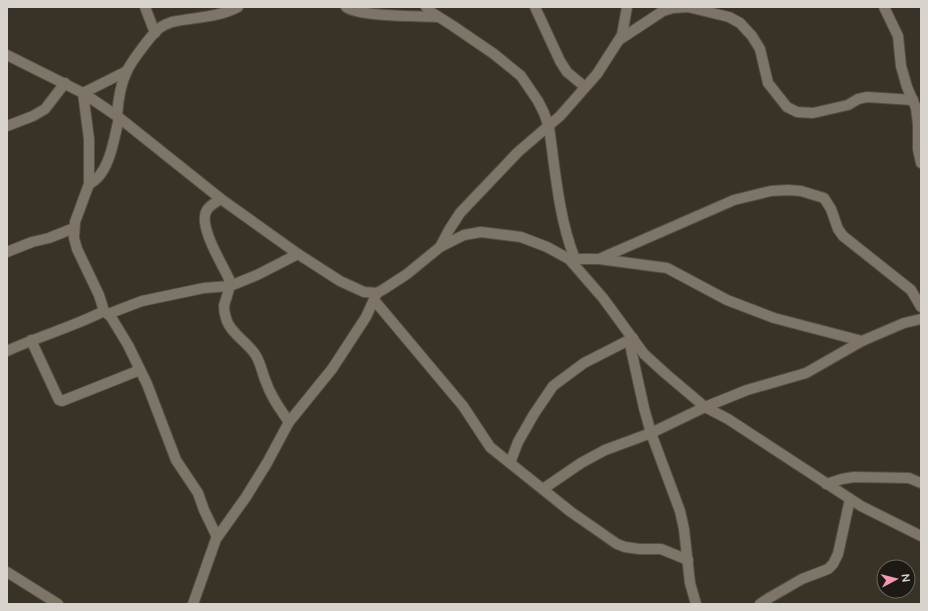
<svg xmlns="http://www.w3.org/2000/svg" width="928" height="611" font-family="Mulish,sans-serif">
<rect width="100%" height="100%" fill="#393227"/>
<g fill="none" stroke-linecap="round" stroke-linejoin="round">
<g stroke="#544e45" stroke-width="12">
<g id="minor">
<path d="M145,7L155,33"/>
<path d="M346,7C360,17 418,16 438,17"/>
<path d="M426,7L431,12L453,26L494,54L521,76L538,101L544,113L549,127C555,169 559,220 575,259"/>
<path d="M535,7L560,61L567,72L585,87"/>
<path d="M884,7L898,36L901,66L907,87L916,108L918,124V149L921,163"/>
<path d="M619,40L663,11L673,8L688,7L729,17L740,23L752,36L760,49L768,83L787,107L797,112L813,113L848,105L858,99L867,97L913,100"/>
<path d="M7,55L83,93L117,116L221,199L298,254L340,281L364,292L377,293L384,289L407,274L440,247L464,235L481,232L521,237L547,247L569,259L603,298L644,354L666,374L705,407L728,419L861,506L921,536"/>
<path d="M127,71L83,93L89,139V184L75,222L74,238L77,249L99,295L104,311L111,317L128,345L147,384L176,460L198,493L204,510L217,537"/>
<path d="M117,116C118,101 120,85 127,71C131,62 153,32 161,27C164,25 169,23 172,22C195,17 217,18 238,7"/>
<path d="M7,126L33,116L45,109L65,83"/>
<path d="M89,184C110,174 114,138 119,118"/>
<path d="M221,199C216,202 210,205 207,210C197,225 223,265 229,279C231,291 226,296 224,306C224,310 225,315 226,318C229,332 247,342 255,354C261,363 262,373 266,382C271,397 280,409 289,422"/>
<path d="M440,247L449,230L460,213L518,152L560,116L597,74L622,35L627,7"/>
<path d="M7,252L32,242L49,238L74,228"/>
<path d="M569,259H599L667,268L727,300L774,318L862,341"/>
<path d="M599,259L734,200L771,191L788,190L801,191L824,198L831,209L838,229L843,236L911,290L921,307"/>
<path d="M374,300L463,406L490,447L571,512L617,544L625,547L639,549H661L688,560"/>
<path d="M108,314L142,301L204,288L230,286L257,275L298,254"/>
<path d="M31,340L57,396L59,400L62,401L140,370"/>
<path d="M629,340L644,408L651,433L680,511L684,529L690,583L696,604"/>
<path d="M7,351C39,336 73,327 104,311"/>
<path d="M510,463L518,442L534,414L553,386L584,363L633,338"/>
<path d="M826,484L842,479L854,477L909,478L921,483"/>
<path d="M543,489L581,463L605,450L651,433L705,407L747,390L806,373L862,341L904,323L921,319"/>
<path d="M7,572L58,604"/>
<path d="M193,604L216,539L246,497L267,463L289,422L332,369L366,317L376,295"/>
<path d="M760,604L769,598L802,579L828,569L833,564L838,554L850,499"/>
</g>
</g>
<use href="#minor" stroke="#7c7568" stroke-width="10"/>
</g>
<rect width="928" height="611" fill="none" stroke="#d8d4cd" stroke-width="16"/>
<g transform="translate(896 579) rotate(83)"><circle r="19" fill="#1d1a15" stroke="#68645f"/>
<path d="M0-3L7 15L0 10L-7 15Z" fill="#f29aaf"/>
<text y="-6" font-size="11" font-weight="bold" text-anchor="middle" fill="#d8d4cd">N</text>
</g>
</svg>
